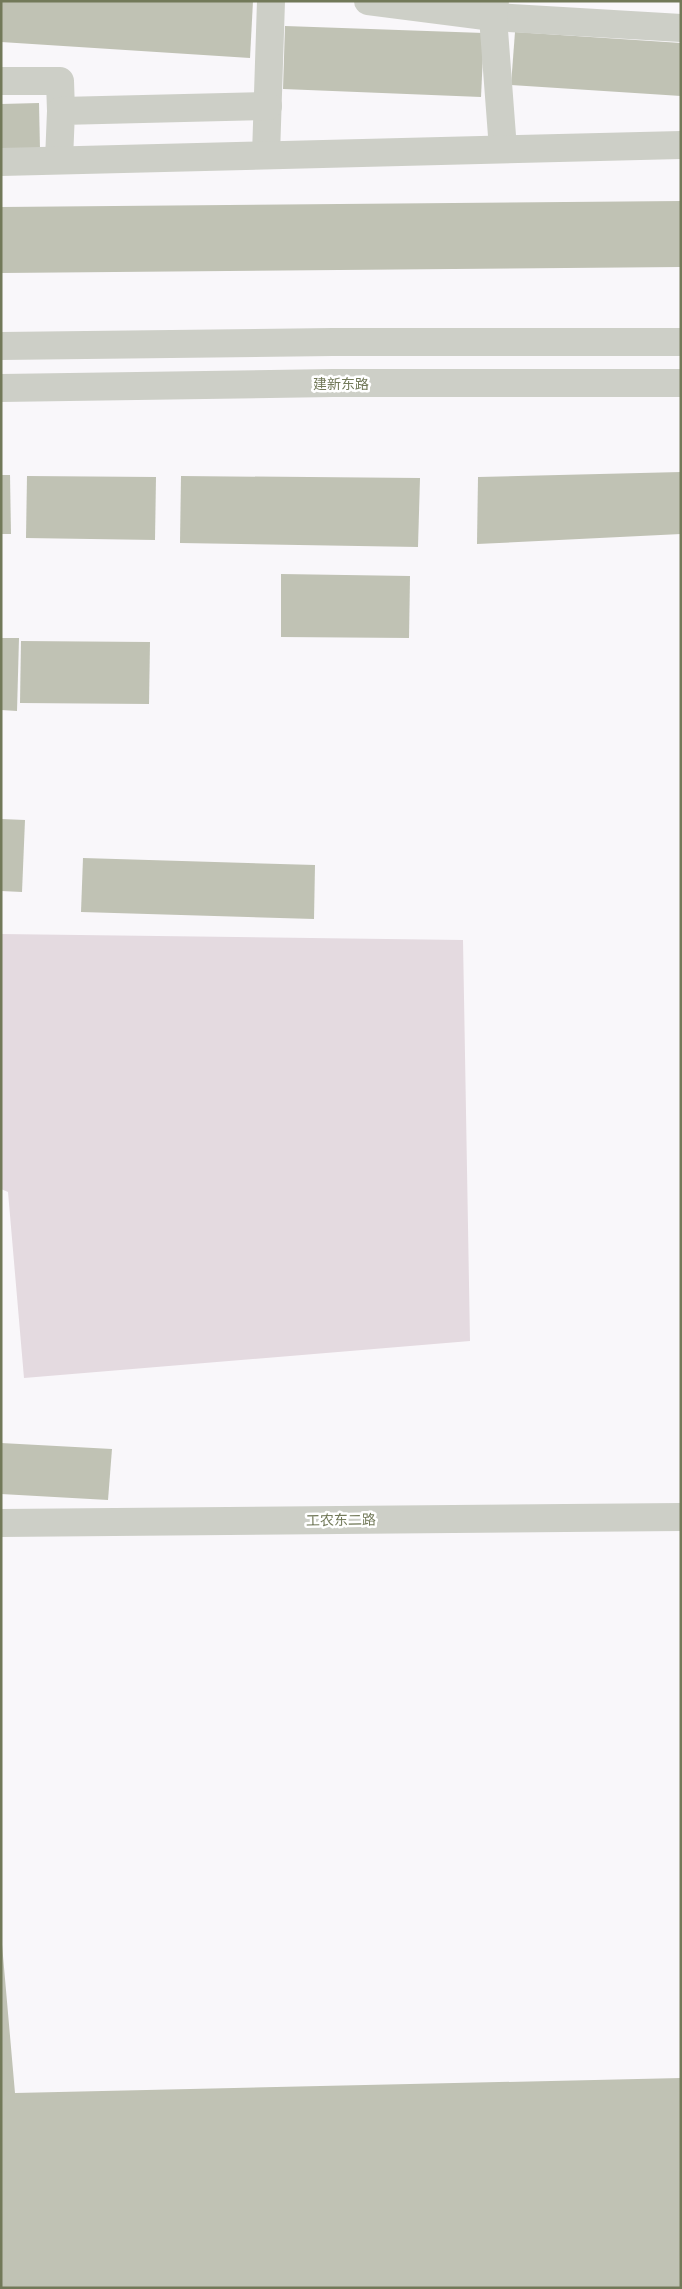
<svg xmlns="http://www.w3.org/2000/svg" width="682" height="2289" font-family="'Fira Sans','Noto Sans SC',sans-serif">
<rect width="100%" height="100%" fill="#f9f7fa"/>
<path fill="#e4dae0" d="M1,934L463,940L470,1341L24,1378L8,1192L1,1189Z"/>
<g fill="#c0c2b4">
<path d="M1,1H253L250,58L1,42Z"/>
<path d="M285,26L484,33L481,97L283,89Z"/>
<path d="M515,32L681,43V96L511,85Z"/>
<path d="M39,103L40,150H1V104Z"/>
<path d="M681,201V267L2,273L1,207Z"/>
<path d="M681,472V534L477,544L478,477Z"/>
<path d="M1,475H10L11,534H1Z"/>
<path d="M27,476L156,477L155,540L26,538Z"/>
<path d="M181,476L420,478L418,547L180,543Z"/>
<path d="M281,574L410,576L409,638L281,637Z"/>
<path d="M1,638H19L17,711L1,710Z"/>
<path d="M21,641L150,642L149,704L20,703Z"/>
<path d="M1,819L25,820L22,892L1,891Z"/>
<path d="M83,858L315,865L314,919L81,912Z"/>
<path d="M1,1443L112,1449L108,1500L1,1494Z"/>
<path d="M1,1933L15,2093L681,2078V2288H1Z"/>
</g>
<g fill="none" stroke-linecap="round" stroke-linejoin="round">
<g stroke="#cdcfc7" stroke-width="28">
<path d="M368,1L493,17L681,28"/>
<path d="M495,1L493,17L503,149"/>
<path d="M1,81H60L61,111"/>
<path d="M266,155L271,1"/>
<path d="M59,160L61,111L268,106"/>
<path d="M1,162L681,145"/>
<path d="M1,346L333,342H681"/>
<path d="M1,388L333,383H681"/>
<path d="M1,1523L681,1517"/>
</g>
</g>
<g text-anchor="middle" stroke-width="5" stroke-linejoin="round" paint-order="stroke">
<g font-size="14" fill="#727959" stroke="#fff">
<text x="341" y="389">建新东路</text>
<text transform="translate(341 1520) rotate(-1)" y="5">工农东二路</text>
</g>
</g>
<rect width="682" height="2289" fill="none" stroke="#727959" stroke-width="5"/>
</svg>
